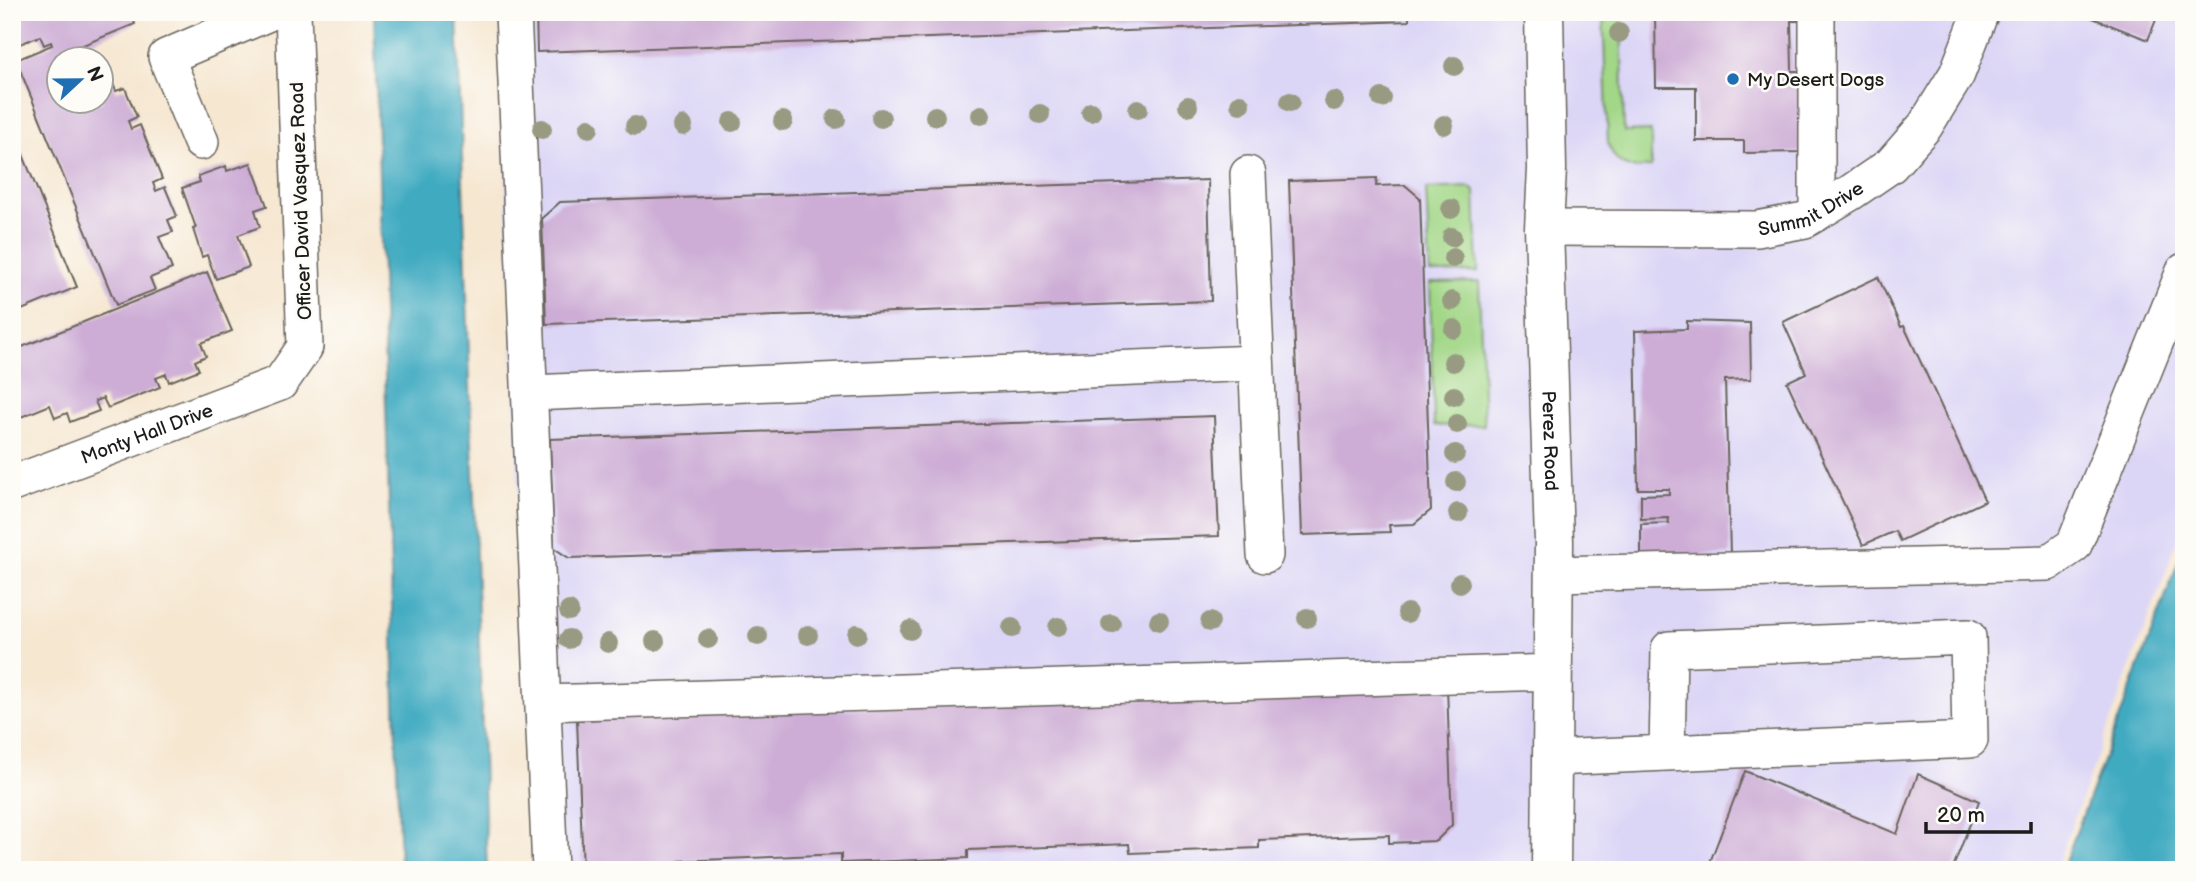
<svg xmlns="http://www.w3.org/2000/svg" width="2196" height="882" font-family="'Balsamiq Sans',sans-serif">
<rect width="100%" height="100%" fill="#fdfcf7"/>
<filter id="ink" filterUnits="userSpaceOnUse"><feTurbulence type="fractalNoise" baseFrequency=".0143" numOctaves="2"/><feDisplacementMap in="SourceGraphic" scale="14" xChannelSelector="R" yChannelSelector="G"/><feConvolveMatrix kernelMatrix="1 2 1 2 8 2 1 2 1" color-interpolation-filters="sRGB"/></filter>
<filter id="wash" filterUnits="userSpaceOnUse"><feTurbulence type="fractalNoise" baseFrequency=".00686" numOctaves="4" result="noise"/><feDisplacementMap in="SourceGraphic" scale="28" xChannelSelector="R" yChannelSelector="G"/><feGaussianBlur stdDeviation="1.57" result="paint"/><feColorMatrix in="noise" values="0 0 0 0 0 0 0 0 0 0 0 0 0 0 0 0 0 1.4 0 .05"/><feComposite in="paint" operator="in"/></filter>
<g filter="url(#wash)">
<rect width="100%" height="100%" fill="#f6e7d1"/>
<path fill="#dcd6f6" d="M499,12H2184V523L2055,870H533Z"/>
<g fill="#a2d787" stroke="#5f7a52" stroke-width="2">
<path d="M1603,12H1621L1624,132L1651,131V167C1629,171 1615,165 1608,143Z"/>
<path d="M1469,187L1475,191L1478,272L1430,273L1426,189Z"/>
<path d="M1479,282L1484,425L1434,426L1430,283Z"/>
</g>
<g fill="#41aac1" stroke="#2e636e" stroke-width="2">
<path d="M374,12H457L487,870H400Z"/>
<path d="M2184,547V870H2062Z"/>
</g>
<g id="blocks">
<g fill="#cdadd6">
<path d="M12,12H147L133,18L135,24L56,56L60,64V102H102V83L111,79L116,91L125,88L137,117L128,121L131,129L140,125L162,179L153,183L156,191L165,187L177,216L168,220L173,232L159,237L172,269L150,278L155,290L116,305L16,60L52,45L51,42L44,45L40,36L12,47Z"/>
<path d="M536,12H1409V21L537,52Z"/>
<path d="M1655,12H1808L1809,21H1791L1792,71H1810L1805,152L1744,153V141H1696V87H1656Z"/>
<path d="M2087,12H2159L2148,40L2085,15Z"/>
<path d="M12,128L77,287L12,314Z"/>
<path d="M251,163L267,206L255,210L260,227L238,235L249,267L216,279L207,255L202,257L193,229L196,228L182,188L200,182L198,176L226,166L227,171Z"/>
<path d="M1377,178L1376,186L1405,185L1420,198L1431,510L1414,524L1389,525L1390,532L1302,535L1289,181Z"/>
<path d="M1208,180L1211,301L546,324L542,218L560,202Z"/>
<path d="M207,272L232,331L201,343L206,356L195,361L199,370L169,382L166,374L156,378L160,387L108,408L103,398L95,401L99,411L70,422L67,413L55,418L50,405L21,417L12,396V351Z"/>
<path d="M1878,277L1901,327L1904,326L1985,501L1900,541L1895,531L1863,545L1787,382L1806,373L1783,322Z"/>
<path d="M1687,321L1750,323L1751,379L1725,380L1730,554L1641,557V524L1669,523L1668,518L1641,519V495L1669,494V489H1638L1635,331L1687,329Z"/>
<path d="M1214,416L1219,536L569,558L554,548L550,439Z"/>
<path d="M1447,687L1452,825L1436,841L1389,843V835L1259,840V848L1130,853L1129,844L968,850V858L841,863V854L679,861V869L583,870L577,720Z"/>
<path d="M1745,771L1897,834L1918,774L1979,801L1952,870H1707Z"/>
</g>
</g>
</g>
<g filter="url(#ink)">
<use href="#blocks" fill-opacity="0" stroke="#68635b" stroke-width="2"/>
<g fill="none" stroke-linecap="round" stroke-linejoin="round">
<g stroke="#68635b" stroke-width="38">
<g id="minor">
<path d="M513,12L550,870"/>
<path d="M1817,12V213"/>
<path d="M201,142L166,57L271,12"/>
<path d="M1248,174L1265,555"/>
<path id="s1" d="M1544,228L1757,229L1805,220L1850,193L1891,165L1925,126L1957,74L1981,12"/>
<path d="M530,393L1256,363"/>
<path id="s2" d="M12,484L280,383L305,347L293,12"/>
<path d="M1553,574L2048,563L2074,545L2184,271"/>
<path d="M543,703L1553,672"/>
<path d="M1552,758L1970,740L1968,637L1669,649L1667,753"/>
</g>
</g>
<g stroke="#68635b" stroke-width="41">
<g id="major">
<path id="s3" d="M1544,12L1547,169L1544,228L1554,542L1551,870"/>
</g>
</g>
<use href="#minor" stroke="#fff" stroke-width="35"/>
<use href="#major" stroke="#fff" stroke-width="38"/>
</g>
<g fill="#989b82">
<circle cx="1619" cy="33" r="10"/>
<circle cx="1454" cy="66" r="10"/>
<circle cx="1382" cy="98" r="10"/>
<circle cx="1334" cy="101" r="10"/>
<circle cx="1290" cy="102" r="10"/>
<circle cx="1240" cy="104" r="10"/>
<circle cx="1188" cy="106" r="10"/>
<circle cx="1138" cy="109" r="10"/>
<circle cx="1091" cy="112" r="10"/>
<circle cx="1040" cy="114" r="10"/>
<circle cx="981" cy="115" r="10"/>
<circle cx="935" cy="116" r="10"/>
<circle cx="881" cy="118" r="10"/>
<circle cx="836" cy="119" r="10"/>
<circle cx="783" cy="121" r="10"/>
<circle cx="732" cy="122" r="10"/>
<circle cx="1444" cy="125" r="10"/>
<circle cx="635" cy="126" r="10"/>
<circle cx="683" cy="126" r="10"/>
<circle cx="589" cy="128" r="10"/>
<circle cx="542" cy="129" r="10"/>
<circle cx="1451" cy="209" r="10"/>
<circle cx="1452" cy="237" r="10"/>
<circle cx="1453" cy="258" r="10"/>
<circle cx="1452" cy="301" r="10"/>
<circle cx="1454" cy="329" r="10"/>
<circle cx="1453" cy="362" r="10"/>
<circle cx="1454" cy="396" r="10"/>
<circle cx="1457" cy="424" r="10"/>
<circle cx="1455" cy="454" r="10"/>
<circle cx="1456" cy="482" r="10"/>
<circle cx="1458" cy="513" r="10"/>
<circle cx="1460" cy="583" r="10"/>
<circle cx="569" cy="611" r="10"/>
<circle cx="1407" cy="613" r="10"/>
<circle cx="1307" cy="618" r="10"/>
<circle cx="1159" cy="621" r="10"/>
<circle cx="1210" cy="622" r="10"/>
<circle cx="1111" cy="624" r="10"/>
<circle cx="1058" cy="627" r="10"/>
<circle cx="1012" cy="628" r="10"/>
<circle cx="910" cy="630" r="10"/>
<circle cx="857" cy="634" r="10"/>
<circle cx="808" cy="635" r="10"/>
<circle cx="758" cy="636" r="10"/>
<circle cx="569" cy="639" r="10"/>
<circle cx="708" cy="639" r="10"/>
<circle cx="655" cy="641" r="10"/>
<circle cx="608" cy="643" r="10"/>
</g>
</g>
<circle fill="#1f6fb2" stroke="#fdfcf7" stroke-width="2.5" cx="1733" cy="79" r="7"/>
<g text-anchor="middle" stroke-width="5" stroke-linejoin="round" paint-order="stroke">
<g font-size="19" fill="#1c1c1c" stroke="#fdfcf7" text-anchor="start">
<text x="1747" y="86">My Desert Dogs</text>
</g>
<g font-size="19" fill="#1c1c1c" stroke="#fdfcf7">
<text transform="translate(300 201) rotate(-92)" y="7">Officer David Vasquez Road</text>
<text dy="7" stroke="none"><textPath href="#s1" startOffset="271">Summit Drive</textPath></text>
<text dy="7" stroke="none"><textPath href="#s2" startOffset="144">Monty Hall Drive</textPath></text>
<text dy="7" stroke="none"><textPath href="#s3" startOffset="429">Perez Road</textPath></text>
</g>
</g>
<rect width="2196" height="882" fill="none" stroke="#fdfcf7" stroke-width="42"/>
<g transform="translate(80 80) rotate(68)"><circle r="33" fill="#fdfcf7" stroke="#a3a29f" stroke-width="2"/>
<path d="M0-5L12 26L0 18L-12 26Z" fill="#1f6fb2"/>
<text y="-10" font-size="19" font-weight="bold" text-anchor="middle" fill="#1c1c1c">N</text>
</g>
<path d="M1926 822v10h105v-10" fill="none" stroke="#1c1c1c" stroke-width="3.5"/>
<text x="1937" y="822" font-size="21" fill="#1c1c1c" stroke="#fdfcf7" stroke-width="5" paint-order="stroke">20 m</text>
</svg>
